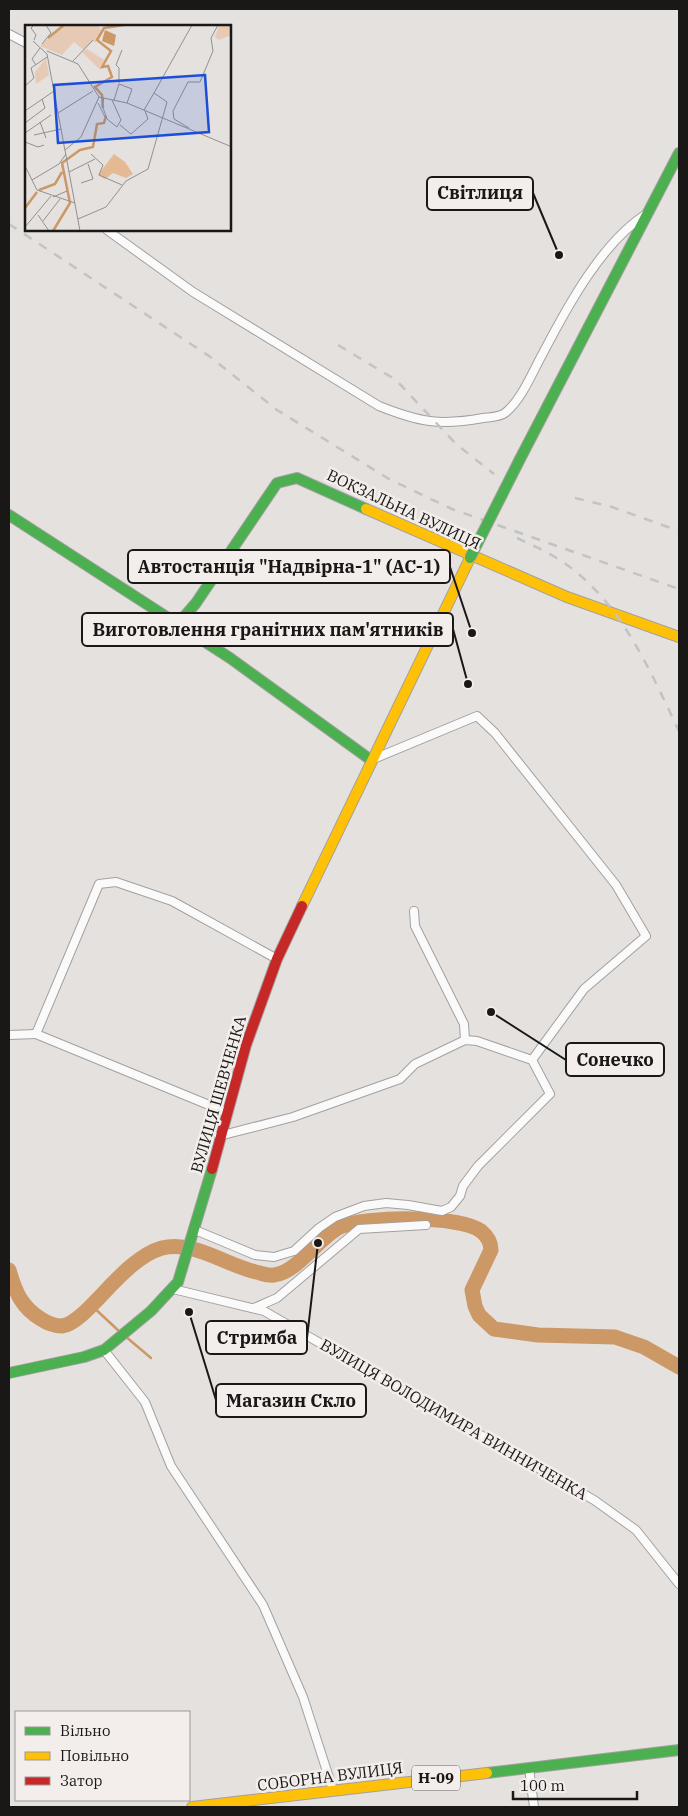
<svg xmlns="http://www.w3.org/2000/svg" width="688" height="1816" font-family="'IBM Plex Serif',serif">
<rect width="100%" height="100%" fill="#e4e1df"/>
<g fill="none" stroke-linecap="round" stroke-linejoin="round">
<g stroke="#cc9866" stroke-width="2.5">
<path d="M91,1305L121,1333"/>
<path d="M125,1336L151,1358"/>
</g>
<path stroke="#cc9866" stroke-width="15" d="M9,1270C15,1291 21,1307 41,1319C47,1323 54,1326 62,1326C87,1323 122,1259 162,1248C193,1240 226,1265 256,1272C261,1273 268,1276 274,1275C297,1273 319,1237 340,1227C364,1216 460,1215 481,1231C487,1236 491,1243 491,1250L472,1290L475,1306L479,1315L494,1329L538,1335L615,1337L644,1347L679,1367"/>
<g stroke="#a3a09f" stroke-width="10">
<g id="street">
<path d="M9,34L26,43"/>
<path d="M107,230L193,292L379,406C419,422 440,426 483,418C490,417 500,417 505,413C522,399 531,375 542,355C566,309 602,241 648,213"/>
<path d="M371,760L477,716L495,733L616,885L646,936L584,989L532,1060"/>
<path d="M414,911L415,926L464,1024L465,1040"/>
<path d="M9,1035L36,1034"/>
<path d="M226,1112L36,1034L99,884L116,882L172,901L277,959"/>
<path d="M195,1230L255,1255L274,1257L294,1251L319,1228L335,1217L364,1206L386,1203L408,1205L442,1211L451,1207L460,1196L463,1186L478,1166L550,1094L532,1060L477,1041L465,1040L415,1064L400,1079L293,1117L219,1136"/>
<path d="M173,1289L264,1311L594,1500L636,1530L679,1584"/>
<path d="M254,1308L277,1298L359,1229L426,1225"/>
<path d="M104,1350L145,1402L171,1466L263,1605L303,1697L333,1790"/>
<path d="M529,1768L534,1807"/>
</g>
</g>
<g stroke="#a3a09f" stroke-width="12">
<g id="fast">
<path d="M520,459L679,153"/>
<path d="M9,515L230,658L371,760"/>
<path d="M178,624L196,603L277,483L297,478L366,509"/>
<path d="M9,1373L84,1357L104,1350L151,1311L178,1282L212,1169"/>
<path d="M487,1773L679,1750"/>
</g>
</g>
<g stroke="#a3a09f" stroke-width="12">
<g id="slow">
<path d="M366,509L567,597L679,637"/>
<path d="M302,906L470,558"/>
<path d="M192,1807L487,1773"/>
</g>
</g>
<g stroke="#a3a09f" stroke-width="12">
<path id="jam" d="M212,1169L246,1045L277,959L302,906"/>
</g>
<use href="#street" stroke="#fbfafa" stroke-width="8"/>
<use href="#fast" stroke="#4caf50" stroke-width="10"/>
<use href="#slow" stroke="#ffc107" stroke-width="10"/>
<use href="#jam" stroke="#c62828" stroke-width="10"/>
<g stroke="#c4c3c3" stroke-width="2.5" stroke-dasharray="9 9" stroke-linecap="butt">
<path d="M9,224L209,356L277,410L389,479L452,509L679,589"/>
<path d="M338,345L396,380L456,444L494,474"/>
<path d="M575,498L612,507L679,531"/>
<path d="M517,538C530,544 543,550 555,557C619,596 648,667 679,731"/>
</g>
<g stroke="#a3a09f" stroke-width="12" stroke-linecap="butt">
<path id="fast-bridge" d="M470,558L520,459"/>
</g>
<use href="#fast-bridge" stroke="#4caf50" stroke-width="10"/>
</g>
<g text-anchor="middle" stroke-width="5" stroke-linejoin="round" paint-order="stroke">
<rect fill="#f3eeeb" stroke="#5b5857" stroke-width="1" x="412" y="1765.5" width="48" height="25" rx="4"/>
<g font-size="15" font-weight="bold" fill="#1a1817">
<text x="436" y="1783">Н-09</text>
</g>
<g font-size="16" fill="#1a1817" stroke="#f3eeeb">
<text transform="translate(404 509) rotate(25)" y="6">ВОКЗАЛЬНА ВУЛИЦЯ</text>
<text transform="translate(218 1094) rotate(-74)" y="6">ВУЛИЦЯ ШЕВЧЕНКА</text>
<text transform="translate(454 1419) rotate(30)" y="6">ВУЛИЦЯ ВОЛОДИМИРА ВИННИЧЕНКА</text>
<text transform="translate(330 1776) rotate(-7)" y="6">СОБОРНА ВУЛИЦЯ</text>
</g>
</g>
<g transform="translate(25 25)">
<rect width="206" height="206" fill="#e4e1df"/>
<path d="M194,0H206V10L194,15L190,12ZM62,24L79,35L74,44L57,27Z" fill="#e6cab5"/>
<path d="M89,129L100,137L108,149L101,153L88,148L80,154L73,150Z" fill="#e5b993"/>
<path d="M21,33L24,50L11,59L10,47Z" fill="#e6cab5"/>
<path d="M38,0H73L76,5L70,18L68,16L59,25L49,17L37,30L15,21Z" fill="#e6cab5"/>
<path d="M80,5L91,10L89,21L77,16Z" fill="#cc9866"/>
<path fill="none" stroke="#cc9866" stroke-width="2.5" d="M23,13L39,0M78,83L77,70L70,62L87,52L83,41L77,42L86,26L72,15L79,3L99,0M14,165L30,159L37,147M0,183L12,167M28,206L45,178L37,138L55,125L68,122L72,99L79,98L81,91"/>
<path fill="none" stroke="#93918f" stroke-width="1" d="M9,15L11,10L6,3L9,0M8,16L22,29L55,206M17,19L26,8L21,0M22,26L53,39L74,72L102,78L207,122M48,36L68,15M11,40L7,34L15,23M94,58V43L91,40L97,25M0,61L9,53L6,43L22,32M79,73L77,80L82,94L92,102L96,95M87,75L96,95M89,75L94,59L107,64L102,78M73,78L80,92M119,85L129,68M0,86L29,66M33,88L68,66M15,97L21,113M0,98L20,83L17,74M95,100L106,109L123,94L120,86M164,103L149,94L148,86L163,57H175L188,26L186,13L193,0M0,108L26,90M9,110L36,104M0,117L13,122L19,120M40,125L56,112L74,72M66,129L78,140L74,150L97,160M0,141L12,165L50,178M44,147L70,134M7,155L34,139L41,129M56,158L68,154L63,139M28,172L42,166M13,190L24,206M53,194L81,182L101,156L123,144L142,77L129,68L167,0M18,196L35,174M0,202L26,171"/>
<path fill="#1d4ed8" fill-opacity="0.15" stroke="#1d4ed8" stroke-width="2.5" d="M180,50L184,107L33,118L29,60Z"/>
<rect width="206" height="206" fill="none" stroke="#1a1817" stroke-width="2.5"/>
</g>
<path fill="none" stroke="#1a1817" stroke-width="2" d="M559 255L533 193M472 633L450 567M468 684L453 629M491 1012L566 1060M318 1243L307 1338M189 1312L216 1400"/>
<g fill="#1a1817" stroke="#f3eeeb" stroke-width="2">
<circle cx="559" cy="255" r="5"/>
<circle cx="472" cy="633" r="5"/>
<circle cx="468" cy="684" r="5"/>
<circle cx="491" cy="1012" r="5"/>
<circle cx="318" cy="1243" r="5"/>
<circle cx="189" cy="1312" r="5"/>
</g>
<g fill="#f3eeeb" stroke="#1a1817" stroke-width="2">
<rect x="427" y="177" width="106" height="33" rx="5"/>
<rect x="128" y="550" width="322" height="33" rx="5"/>
<rect x="82" y="613" width="371" height="33" rx="5"/>
<rect x="566" y="1043" width="98" height="33" rx="5"/>
<rect x="206" y="1321" width="101" height="33" rx="5"/>
<rect x="216" y="1384" width="150" height="33" rx="5"/>
</g>
<g font-size="18" text-anchor="middle" font-weight="bold" fill="#1a1817">
<text x="480" y="199">Світлиця</text>
<text x="289" y="573">Автостанція "Надвірна-1" (АС-1)</text>
<text x="268" y="636">Виготовлення гранітних пам'ятників</text>
<text x="615" y="1066">Сонечко</text>
<text x="257" y="1344">Стримба</text>
<text x="291" y="1407">Магазин Скло</text>
</g>
<rect width="688" height="1816" fill="none" stroke="#1a1817" stroke-width="20"/>
<rect x="15" y="1711" width="175" height="90" fill="#f3eeeb" stroke="#9c9896"/>
<rect x="25" y="1727" width="25" height="8" fill="#4caf50" stroke="#9c9896"/>
<text x="60" y="1736" font-size="15" fill="#1a1817">Вільно</text>
<rect x="25" y="1752" width="25" height="8" fill="#ffc107" stroke="#9c9896"/>
<text x="60" y="1761" font-size="15" fill="#1a1817">Повільно</text>
<rect x="25" y="1777" width="25" height="8" fill="#c62828" stroke="#9c9896"/>
<text x="60" y="1786" font-size="15" fill="#1a1817">Затор</text>
<path d="M513 1791v8h124v-8" fill="none" stroke="#1a1817" stroke-width="2.5"/>
<text x="520" y="1791" font-size="15" fill="#1a1817" stroke="#f3eeeb" stroke-width="4" paint-order="stroke">100 m</text>
</svg>
